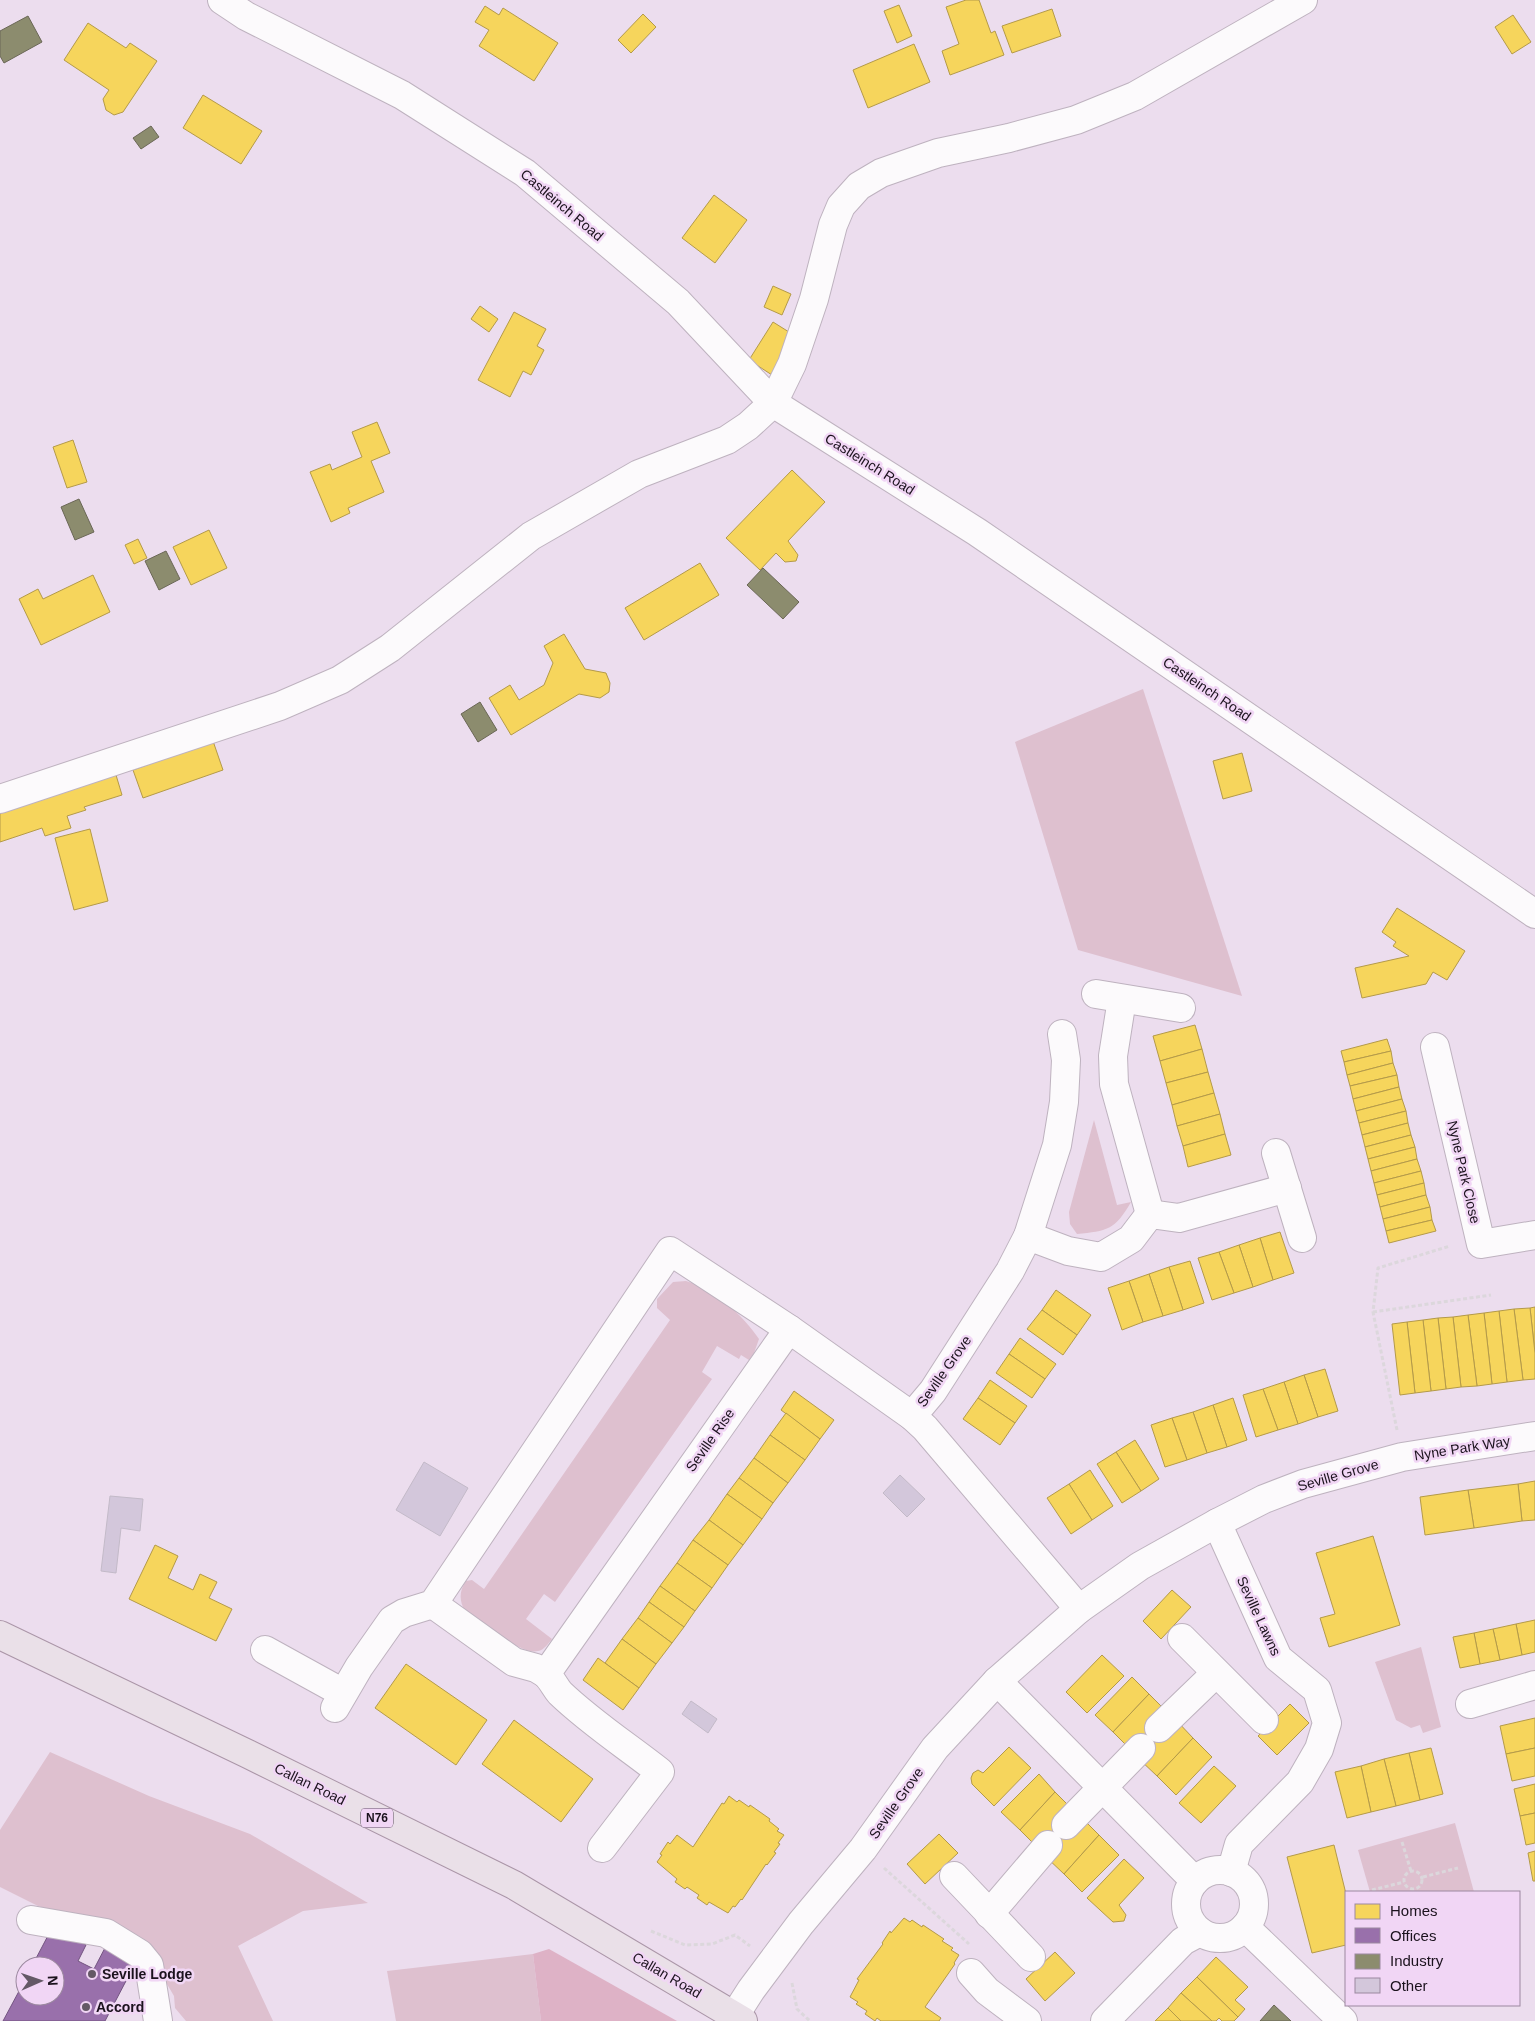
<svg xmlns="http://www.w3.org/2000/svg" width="1535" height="2021" font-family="Helvetica,sans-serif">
<rect width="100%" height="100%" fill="#ecddee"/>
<g fill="#dec0cf">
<path d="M1143,689L1242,996L1078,950L1015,742Z"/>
<path d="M1094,1120L1117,1205L1131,1202C1115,1230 1107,1231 1077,1234L1070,1224L1069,1212Z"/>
<path d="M686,1281C714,1289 743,1315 759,1339L754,1353L749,1360L741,1355L739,1359L717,1346L702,1372L712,1379L555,1602L544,1594L526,1619L552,1639C548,1644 544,1650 538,1651C522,1656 480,1621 465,1611C459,1601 459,1591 466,1581L472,1580L484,1589L670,1320L657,1308V1299L673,1282Z"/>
<path d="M1421,1647L1441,1727L1423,1733L1420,1725L1411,1728L1396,1720L1375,1662Z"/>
<path d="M50,1752L149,1796L250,1834L368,1903L303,1911L238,1946L273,2021H186L175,2008L174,1996L144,1945L117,1930L38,1906L0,1887V1830Z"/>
<path d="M1455,1823L1474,1892H1370L1358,1850Z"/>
<path d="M533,1954L541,2021H396L387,1971Z"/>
</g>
<path fill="#deb2c6" d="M549,1949L677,2021H541L533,1954Z"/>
<g fill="#f6d55c" stroke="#b49a49">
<path d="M966,0H979L991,33L995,31L1004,55L950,75L942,51L959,44L946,7Z"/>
<path d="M899,5L912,36L897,43L884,11Z"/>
<path d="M485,6L499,15L503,8L558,43L534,81L479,46L489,30L475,22Z"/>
<path d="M1052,9L1061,36L1012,53L1002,26Z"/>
<path d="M643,14L656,27L631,53L618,40Z"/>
<path d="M1513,15L1531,42L1512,54L1495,27Z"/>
<path d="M88,23L126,48L130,43L157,61L123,112L114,115L106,110L103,99L109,90L64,60Z"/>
<path d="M914,44L930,82L868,108L853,70Z"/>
<path d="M203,95L262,131L241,164L183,128Z"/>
<path d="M714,195L747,220L715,263L682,238Z"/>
<path d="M773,286L791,294L782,315L764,307Z"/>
<path d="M480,306L498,319L489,332L471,319Z"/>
<path d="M514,312L546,329L537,346L544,350L531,375L523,371L510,397L478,380Z"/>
<path d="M773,322L797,337L772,375L749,360Z"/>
<path d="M377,422L390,453L371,461L384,492L348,508L350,513L331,522L310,472L330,464L332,470L362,457L352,432Z"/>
<path d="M73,440L87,482L67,488L53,447Z"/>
<path d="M792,470L825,502L788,541L798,555L796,561L785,562L776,553L760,570L726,538Z"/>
<path d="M209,530L227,568L191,585L173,547Z"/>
<path d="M138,539L147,558L134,564L125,545Z"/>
<path d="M700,563L719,595L644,640L625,608Z"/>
<path d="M93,575L110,612L41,645L19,599L38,589L43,599Z"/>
<path d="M564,634L585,669L606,673L610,683L609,692L600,698L579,694L511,735L489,698L510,685L519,700L544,685L553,663L544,646Z"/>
<path d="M213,741L223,770L143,798L133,770Z"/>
<path d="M1242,753L1252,791L1223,799L1213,761Z"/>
<path d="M116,775L122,795L84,807L86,810L67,816L71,828L45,836L42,828L0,842V811Z"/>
<path d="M90,829L108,901L74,910L55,838Z"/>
<path d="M1397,908L1465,951L1447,980L1433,972L1426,984L1362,998L1355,968L1409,956L1393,946L1396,942L1382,932Z"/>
<path d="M1195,1025L1202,1049L1160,1061L1153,1036Z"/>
<path d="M1387,1039L1391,1051L1344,1062L1341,1051Z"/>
<path d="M1202,1049L1208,1072L1166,1083L1160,1061Z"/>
<path d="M1391,1051L1393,1063L1347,1075L1344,1062Z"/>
<path d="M1393,1063L1397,1075L1350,1086L1347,1075Z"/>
<path d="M1208,1072L1214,1093L1172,1105L1166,1083Z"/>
<path d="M1397,1075L1399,1087L1353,1099L1350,1086Z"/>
<path d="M1399,1087L1402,1099L1356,1111L1353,1099Z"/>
<path d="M1214,1093L1220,1114L1177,1126L1172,1105Z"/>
<path d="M1402,1099L1406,1111L1359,1123L1356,1111Z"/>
<path d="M1406,1111L1408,1123L1362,1135L1359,1123Z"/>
<path d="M1220,1114L1225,1134L1183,1146L1177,1126Z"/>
<path d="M1408,1123L1411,1135L1365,1147L1362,1135Z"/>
<path d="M1225,1134L1231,1155L1188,1167L1183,1146Z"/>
<path d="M1411,1135L1415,1147L1368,1159L1365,1147Z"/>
<path d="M1415,1147L1417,1159L1371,1171L1368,1159Z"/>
<path d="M1417,1159L1421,1171L1374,1183L1371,1171Z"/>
<path d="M1421,1171L1424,1183L1377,1195L1374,1183Z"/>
<path d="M1424,1183L1426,1195L1380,1207L1377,1195Z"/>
<path d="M1426,1195L1430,1207L1383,1219L1380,1207Z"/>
<path d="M1430,1207L1432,1220L1386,1231L1383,1219Z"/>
<path d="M1432,1220L1436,1231L1389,1243L1386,1231Z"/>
<path d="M1280,1232L1294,1273L1273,1280L1260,1238Z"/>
<path d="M1260,1238L1273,1280L1253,1287L1239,1245Z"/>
<path d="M1239,1245L1253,1287L1234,1293L1219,1252Z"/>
<path d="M1219,1252L1234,1293L1212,1300L1198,1258Z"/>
<path d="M1190,1261L1204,1303L1183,1310L1169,1267Z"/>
<path d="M1169,1267L1183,1310L1163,1316L1149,1274Z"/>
<path d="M1149,1274L1163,1316L1143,1322L1129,1281Z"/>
<path d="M1129,1281L1143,1322L1122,1330L1108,1288Z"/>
<path d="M1056,1290L1091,1315L1077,1335L1042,1310Z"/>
<path d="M1535,1307V1353L1530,1308Z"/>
<path d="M1530,1308L1535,1353V1379L1523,1380L1514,1309Z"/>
<path d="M1514,1309L1523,1380L1507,1382L1499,1311Z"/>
<path d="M1042,1310L1077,1335L1063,1355L1027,1329Z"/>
<path d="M1499,1311L1507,1382L1492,1384L1484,1313Z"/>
<path d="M1484,1313L1492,1384L1477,1386L1468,1315Z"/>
<path d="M1468,1315L1477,1386L1461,1387L1453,1317Z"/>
<path d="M1453,1317L1461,1387L1446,1389L1438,1318Z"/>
<path d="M1438,1318L1446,1389L1431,1391L1423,1320Z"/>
<path d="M1423,1320L1431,1391L1415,1393L1407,1322Z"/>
<path d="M1407,1322L1415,1393L1400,1395L1392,1324Z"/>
<path d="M1020,1338L1056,1364L1045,1379L1009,1354Z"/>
<path d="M1009,1354L1045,1379L1032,1398L996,1373Z"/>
<path d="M1325,1369L1338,1411L1318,1417L1304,1375Z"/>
<path d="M1304,1375L1318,1417L1298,1424L1284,1382Z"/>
<path d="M990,1380L1027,1406L1015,1423L978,1398Z"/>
<path d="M1284,1382L1298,1424L1278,1430L1263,1389Z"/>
<path d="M1263,1389L1278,1430L1256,1437L1243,1395Z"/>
<path d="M794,1391L834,1420L820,1439L781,1410Z"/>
<path d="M978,1398L1015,1423L1000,1445L963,1419Z"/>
<path d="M1233,1398L1247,1440L1227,1447L1213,1405Z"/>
<path d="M1213,1405L1227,1447L1207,1453L1193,1412Z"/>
<path d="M1193,1412L1207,1453L1187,1460L1172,1418Z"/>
<path d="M786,1413L820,1439L805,1460L770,1435Z"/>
<path d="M1172,1418L1187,1460L1165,1467L1151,1425Z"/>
<path d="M770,1435L805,1460L788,1483L754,1458Z"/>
<path d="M1135,1440L1159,1479L1141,1491L1116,1452Z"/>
<path d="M1116,1452L1141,1491L1122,1503L1097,1464Z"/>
<path d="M754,1458L788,1483L773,1503L739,1478Z"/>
<path d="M1090,1470L1113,1506L1092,1520L1069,1484Z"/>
<path d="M739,1478L773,1503L762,1519L727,1494Z"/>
<path d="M1535,1481V1520L1522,1521L1518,1484Z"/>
<path d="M1069,1484L1092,1520L1071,1534L1047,1498Z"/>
<path d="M1518,1484L1522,1521L1474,1528L1468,1490Z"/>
<path d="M1468,1490L1474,1528L1425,1535L1420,1497Z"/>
<path d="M727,1494L762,1519L743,1545L709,1520Z"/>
<path d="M709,1520L743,1545L728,1565L693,1540Z"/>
<path d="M1373,1536L1400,1625L1329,1647L1320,1618L1335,1614L1316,1553Z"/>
<path d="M693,1540L728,1565L712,1588L677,1563Z"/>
<path d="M155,1545L178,1556L168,1578L193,1590L200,1574L217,1582L209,1598L232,1609L216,1641L129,1599Z"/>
<path d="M677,1563L712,1588L695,1611L660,1586Z"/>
<path d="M660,1586L695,1611L684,1627L649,1602Z"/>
<path d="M1172,1590L1191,1607L1161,1639L1143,1621Z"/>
<path d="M649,1602L684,1627L672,1643L638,1618Z"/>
<path d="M638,1618L672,1643L656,1664L622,1639Z"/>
<path d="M1535,1620V1652L1522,1655L1516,1624Z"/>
<path d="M1516,1624L1522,1655L1500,1660L1493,1629Z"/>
<path d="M1493,1629L1500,1660L1480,1664L1474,1633Z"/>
<path d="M1474,1633L1480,1664L1460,1668L1453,1637Z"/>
<path d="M622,1639L656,1664L639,1688L605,1663Z"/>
<path d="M1102,1655L1124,1676L1087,1713L1066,1692Z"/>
<path d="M598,1658L639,1688L623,1710L583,1680Z"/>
<path d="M406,1664L487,1720L456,1765L375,1708Z"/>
<path d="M1132,1677L1149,1694L1113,1732L1095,1715Z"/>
<path d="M1149,1694L1167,1712L1159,1728L1141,1748L1131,1750L1113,1732Z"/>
<path d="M1290,1704L1309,1723L1277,1755L1258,1736Z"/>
<path d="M1535,1718V1748L1506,1754L1500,1726Z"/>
<path d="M1175,1719L1193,1738L1157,1776L1138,1758L1141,1748L1159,1728Z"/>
<path d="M514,1720L593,1779L561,1822L482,1764Z"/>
<path d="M1193,1738L1212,1757L1176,1795L1157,1776Z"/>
<path d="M1009,1747L1031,1768L994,1806L972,1784L971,1778L973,1773L978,1770L983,1773Z"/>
<path d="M1431,1748L1443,1794L1420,1800L1409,1753Z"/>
<path d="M1535,1748V1776L1512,1781L1506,1754Z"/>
<path d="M1409,1753L1420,1800L1396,1806L1384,1759Z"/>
<path d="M1384,1759L1396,1806L1371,1812L1361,1766Z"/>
<path d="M1214,1766L1236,1786L1201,1823L1179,1803Z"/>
<path d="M1361,1766L1371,1812L1347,1818L1335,1772Z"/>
<path d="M1039,1774L1055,1792L1020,1830L1001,1812Z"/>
<path d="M1535,1784V1813L1520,1816L1514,1789Z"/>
<path d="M1055,1792L1073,1810L1066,1825L1048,1845L1038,1848L1020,1830Z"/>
<path d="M729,1796L737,1802L739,1800L749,1807L750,1805L770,1819L769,1821L779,1829L777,1831L784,1835L778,1843L780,1844L774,1852L776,1853L767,1865L766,1864L742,1900L741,1899L735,1907L733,1906L728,1913L709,1902L707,1905L697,1898L699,1895L687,1887L685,1889L675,1882L677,1879L657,1862L662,1855L660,1854L668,1842L670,1844L677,1835L693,1847L722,1803L724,1804Z"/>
<path d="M1535,1813V1843L1526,1845L1520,1816Z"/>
<path d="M1081,1817L1099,1835L1064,1874L1045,1856L1048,1845L1066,1825Z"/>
<path d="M939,1834L958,1853L925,1884L907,1864Z"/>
<path d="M1099,1835L1119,1855L1082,1892L1064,1874Z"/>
<path d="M1334,1845L1346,1894V1945L1312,1953L1287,1857Z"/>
<path d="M1535,1851V1881H1533L1528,1853Z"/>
<path d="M1124,1859L1144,1878L1119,1905L1126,1915L1124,1921L1113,1922L1087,1898Z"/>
<path d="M904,1918L910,1922L912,1920L922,1927L923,1925L944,1939L942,1941L953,1948L951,1950L959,1955L954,1963L955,1964L925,2007L941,2018L939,2021H881L877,2018L875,2021L865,2014L867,2011L856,2004L858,2002L850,1997L859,1980L857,1979L883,1944L882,1943L890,1931L891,1933Z"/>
<path d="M1055,1952L1075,1973L1045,2001L1026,1979Z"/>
<path d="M1216,1957L1248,1987L1235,2000L1245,2009L1238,2017L1197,1977Z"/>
<path d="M1197,1977L1238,2017L1234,2021H1222L1219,2018L1216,2021H1212L1181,1993Z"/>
<path d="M1181,1993L1212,2021H1181L1168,2008Z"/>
<path d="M1168,2008L1181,2021H1155Z"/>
</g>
<path fill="#9970ab" stroke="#735480" d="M52,1928L86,1945L78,1961L94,1969L107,1944L137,1960L105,2021H3L25,1980V1996H55V1966H32Z"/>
<g fill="#8c8c6e" stroke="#6a6756">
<path d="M28,16L42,42L4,63L0,56V31Z"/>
<path d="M151,126L159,137L141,149L133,138Z"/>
<path d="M79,499L94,532L75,540L61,507Z"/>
<path d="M166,551L180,579L159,590L145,561Z"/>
<path d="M763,568L799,602L783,619L747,585Z"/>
<path d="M480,702L497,730L478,742L461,714Z"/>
<path d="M1274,2005L1291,2021H1260Z"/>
</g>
<g fill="#d3c7db" stroke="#c3bac8">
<path d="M424,1462L468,1488L440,1536L396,1510Z"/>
<path d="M900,1475L925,1499L907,1517L883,1493Z"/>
<path d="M110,1496L143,1499L140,1531L121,1528L116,1573L101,1571Z"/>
<path d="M691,1701L717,1719L708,1733L682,1714Z"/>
</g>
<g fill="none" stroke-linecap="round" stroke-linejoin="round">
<g stroke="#beb2bf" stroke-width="30">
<g id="minor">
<path d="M222,0L246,16L402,95L525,173L678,302L773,403L977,532L1535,914"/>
<path d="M0,799L280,706L340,680L390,648L531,536L639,474L727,440L748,426L773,403L792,364L814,299L833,225L841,206L859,186L881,173L938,153L1009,138L1076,120L1135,96L1303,0"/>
<path d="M1096,994L1181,1008"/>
<path d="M1122,999L1113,1056L1114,1084L1150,1214"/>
<path d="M1062,1034L1066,1060L1064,1102L1057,1145L1028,1236L1010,1271L933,1391L912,1416L925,1428L1079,1609"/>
<path d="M1435,1047L1481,1244L1535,1235"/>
<path d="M1276,1153L1302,1238"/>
<path d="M1028,1236L1068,1251L1101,1257L1131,1239L1150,1214L1179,1218L1287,1188"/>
<path d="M1217,1523L1278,1658L1317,1690L1327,1723L1319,1749L1300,1782L1239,1844L1231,1872"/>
<path d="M433,1604L514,1662L536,1668L546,1674"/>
<path d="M1182,1638L1264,1720"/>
<path d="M265,1650L343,1693"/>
<path d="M997,1681L1195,1881"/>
<path d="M1470,1704L1535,1685"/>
<path d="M335,1708L359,1667L392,1620L404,1613L433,1604L670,1251L789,1329"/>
<path d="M1159,1728L1216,1673"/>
<path d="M1066,1825L1141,1748"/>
<path d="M602,1848L660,1772C627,1746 590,1722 560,1693C555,1687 552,1680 546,1674L779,1343L789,1329L912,1416"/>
<circle cx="1220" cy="1904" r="34"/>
<path d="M954,1876L1031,1957"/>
<path d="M989,1914L1048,1845"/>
<path d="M31,1920L106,1933L140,1954L149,1965L158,2021"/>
<path d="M1245,1927L1343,2021"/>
<path d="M971,1973L987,1991L1027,2021"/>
<path d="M735,2015L751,1990L801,1923L863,1849L935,1748L997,1681L1079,1609L1140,1566L1217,1523L1264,1499L1303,1484L1402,1457L1535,1436"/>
<path d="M1105,2021L1183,1941L1200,1932"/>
</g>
</g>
<g stroke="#ab96a8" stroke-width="30">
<path id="major" d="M0,1635L248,1754L514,1885L743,2021"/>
</g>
<g stroke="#dcd7dc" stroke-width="3" stroke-dasharray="4 2.5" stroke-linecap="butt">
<path d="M1373,1312L1491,1295"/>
<path d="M1397,1430L1373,1312L1378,1268L1450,1246"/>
<path d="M1402,1842L1411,1871"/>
<path d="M884,1868L969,1944"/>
<circle cx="1413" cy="1880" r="9"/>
<path d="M1423,1877L1458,1868"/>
<path d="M1372,1890L1404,1882"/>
<path d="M651,1931L685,1945L712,1944L735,1935L750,1946"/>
<path d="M792,1983L797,2009L810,2021"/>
</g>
<use href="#minor" stroke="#fcfafc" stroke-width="28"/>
<use href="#major" stroke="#eae0e8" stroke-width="28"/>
</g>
<g fill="#645966" stroke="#f1d6f5" stroke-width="2">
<circle cx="92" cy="1974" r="5"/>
<circle cx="86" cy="2007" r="5"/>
</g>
<g text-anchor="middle" stroke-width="5" stroke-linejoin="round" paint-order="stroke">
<rect fill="#f1d6f5" stroke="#5b4d5e" stroke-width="1" x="361" y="1808.5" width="32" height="19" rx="4"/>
<g font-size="12" font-weight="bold" fill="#1b121d">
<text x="377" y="1822">N76</text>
</g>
<g font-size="14" fill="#1b121d" stroke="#f1d6f5">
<text transform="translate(562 205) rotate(40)" y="5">Castleinch Road</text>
<text transform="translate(870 464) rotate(32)" y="5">Castleinch Road</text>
<text transform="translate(1207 689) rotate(34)" y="5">Castleinch Road</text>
<text transform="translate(1464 1172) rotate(77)" y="5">Nyne Park Close</text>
<text transform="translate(944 1371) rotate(-55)" y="5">Seville Grove</text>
<text transform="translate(710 1440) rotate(-55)" y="5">Seville Rise</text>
<text transform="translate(1462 1448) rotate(-9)" y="5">Nyne Park Way</text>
<text transform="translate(1338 1475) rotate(-16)" y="5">Seville Grove</text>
<text transform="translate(1259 1616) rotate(65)" y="5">Seville Lawns</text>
<text transform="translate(310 1784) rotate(26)" y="5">Callan Road</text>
<text transform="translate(896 1803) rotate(-55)" y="5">Seville Grove</text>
<text transform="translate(667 1975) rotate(30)" y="5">Callan Road</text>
</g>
<g font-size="14" font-weight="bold" fill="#1b121d" stroke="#f1d6f5" text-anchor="start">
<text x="102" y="1979">Seville Lodge</text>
<text x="96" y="2012">Accord</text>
</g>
</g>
<rect x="1345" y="1891" width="175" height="115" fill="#f1d6f5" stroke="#9b889f"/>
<rect x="1355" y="1904" width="25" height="15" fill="#f6d55c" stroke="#9b889f"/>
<text x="1390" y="1916" font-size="15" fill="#1b121d">Homes</text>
<rect x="1355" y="1928" width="25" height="15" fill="#9970ab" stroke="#9b889f"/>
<text x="1390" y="1941" font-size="15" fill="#1b121d">Offices</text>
<rect x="1355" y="1954" width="25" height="15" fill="#8c8c6e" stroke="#9b889f"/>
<text x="1390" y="1966" font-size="15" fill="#1b121d">Industry</text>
<rect x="1355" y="1978" width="25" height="15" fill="#d3c7db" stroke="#9b889f"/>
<text x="1390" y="1991" font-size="15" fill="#1b121d">Other</text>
<g transform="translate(40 1981) rotate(88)"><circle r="24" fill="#f1d6f5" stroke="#9b889f"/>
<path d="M0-4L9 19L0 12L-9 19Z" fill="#645966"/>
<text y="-8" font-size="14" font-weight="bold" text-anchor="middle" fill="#1b121d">N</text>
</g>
</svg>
